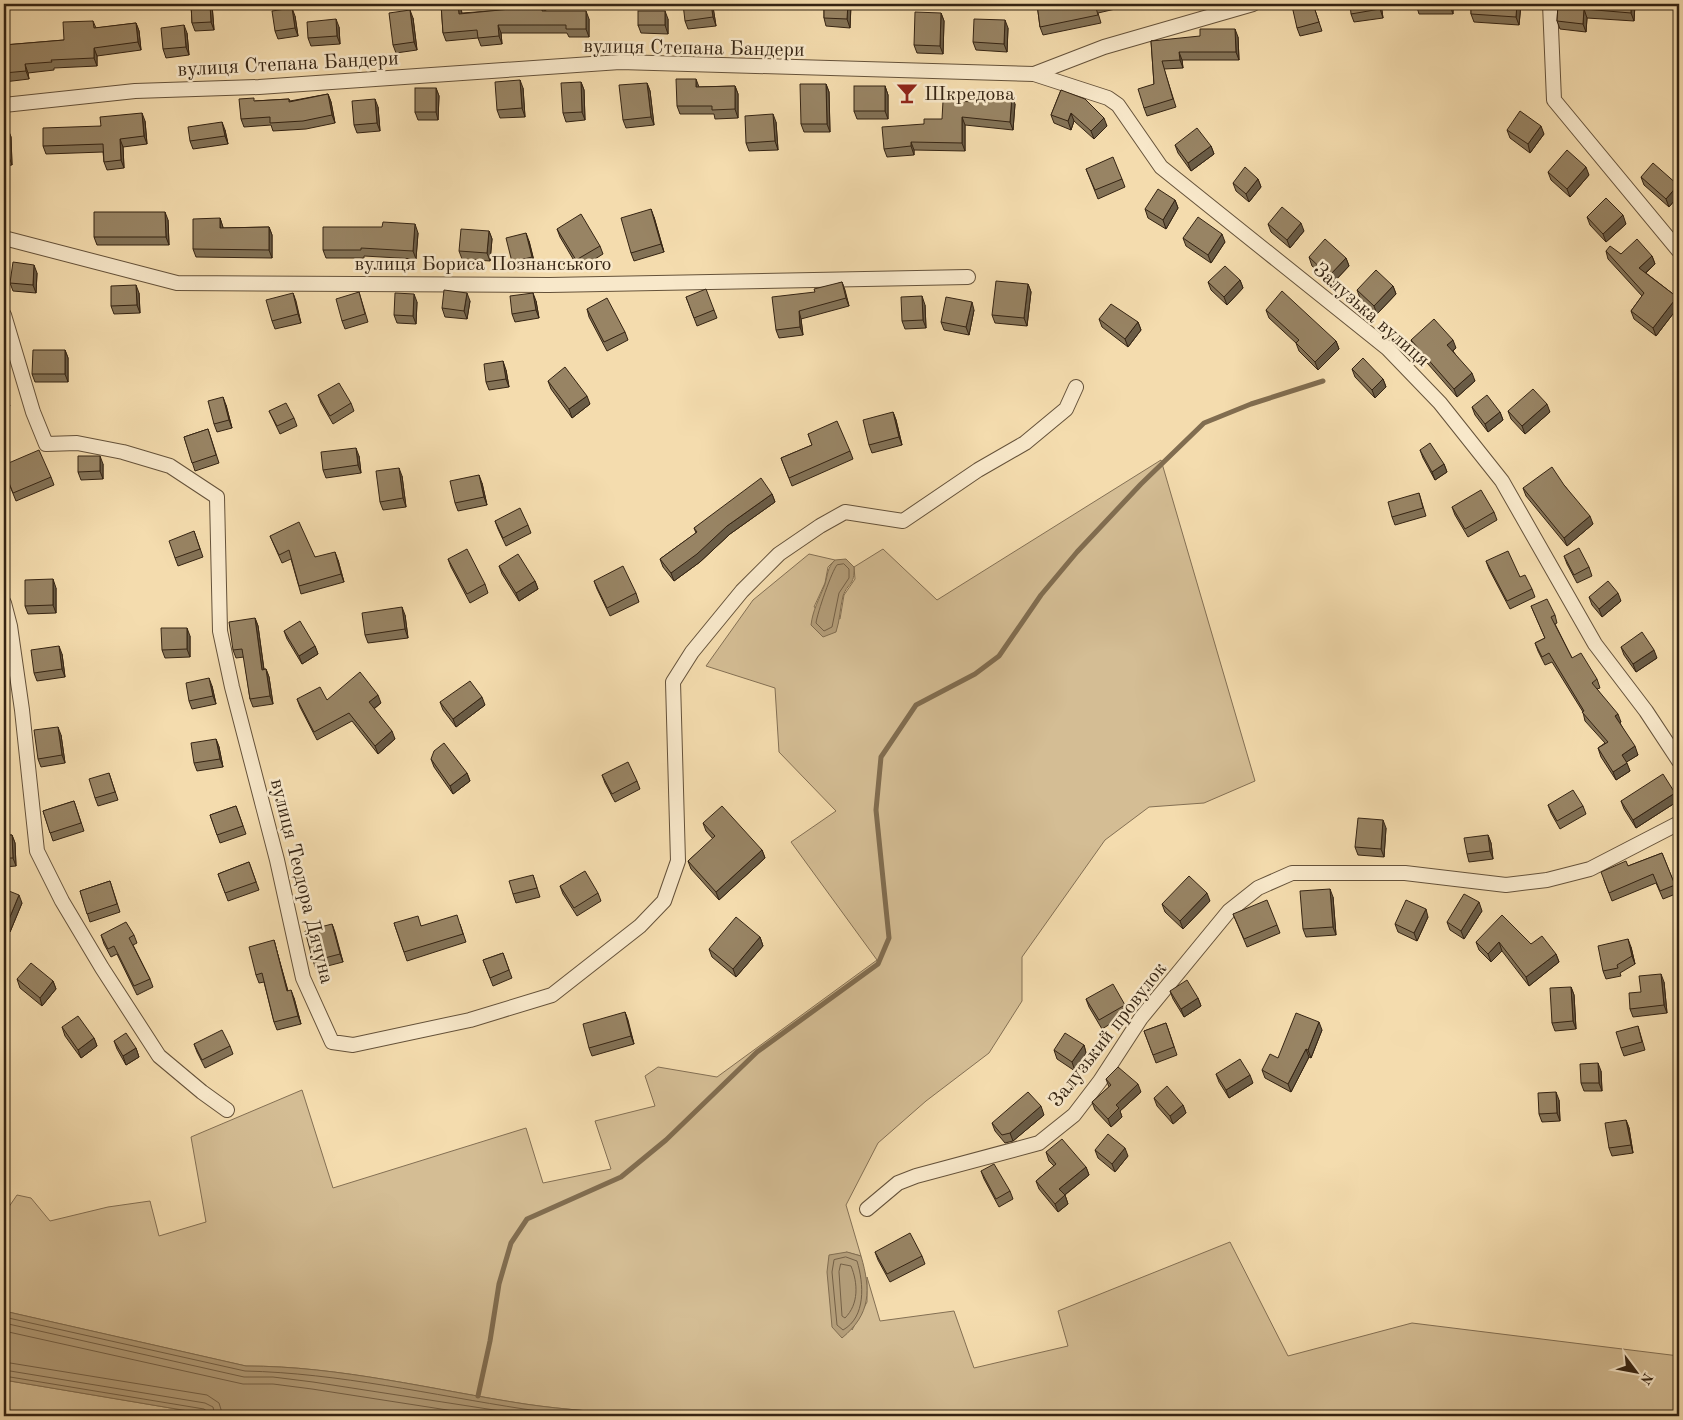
<svg xmlns="http://www.w3.org/2000/svg" width="1683" height="1420" font-family="'Old Standard TT',serif">
<rect width="100%" height="100%" fill="#f4dcae"/>
<filter id="stains"><feTurbulence type="fractalNoise" baseFrequency=".004" numOctaves="4"/><feColorMatrix values="0 0 0 0 .2 0 0 0 0 .09 0 0 0 0 .02 0 0 0 .5 -.17"/></filter>
<radialGradient id="worn" r=".72"><stop offset=".6" stop-color="#630" stop-opacity="0"/><stop offset="1" stop-color="#630" stop-opacity=".3"/></radialGradient>
<g fill="#d4bd94" stroke="#847054">
<path d="M1161,460L1255,781L1204,803L1149,807L1105,840L1022,957V1001L989,1053L926,1101L878,1143L846,1205L861,1256L846,1252L852,1330L867,1302V1277L880,1321L954,1311L974,1368L1068,1346L1058,1311L1230,1242L1288,1356L1412,1323L1679,1356V1416H647C606,1412 565,1410 525,1404C434,1390 339,1366 246,1366L4,1311V1214L17,1195L31,1198L50,1221L108,1207L150,1201L159,1236L206,1222L191,1137L302,1090L333,1188L526,1128L543,1183L611,1169L595,1121L655,1106L645,1076L658,1067L717,1077L877,960L791,842L836,811L779,752L775,688L706,666L753,600L809,554L835,560L828,567L825,583L814,607L840,619L844,595L855,579L854,567L883,549L937,600Z"/>
<path d="M4,1380L218,1416H4Z"/>
</g>
<g fill="#b39d79" stroke="#816d50">
<path d="M846,559L854,567C855,586 848,582 843,596C840,608 840,620 836,632L823,637L811,625C813,609 819,600 825,584C828,574 827,568 835,560Z"/>
<path d="M847,1252L861,1256C871,1290 871,1314 842,1338L832,1327L827,1272L829,1255Z"/>
<path d="M4,1311L246,1366C340,1366 433,1390 525,1404C565,1410 606,1412 647,1416H218L4,1380Z"/>
</g>
<g fill="none" stroke-linecap="round" stroke-linejoin="round">
<g stroke="#746046" stroke-width="1">
<path d="M844,564L849,569V578L839,593L832,627L824,631L816,623C817,614 832,570 837,565Z"/>
<path d="M846,1257L857,1261C864,1284 866,1317 843,1330L837,1325L832,1272L834,1260Z"/>
<path d="M841,1264L851,1266C858,1283 859,1304 845,1318L842,1316L839,1272Z"/>
<path d="M4,1317L245,1371C339,1373 432,1395 524,1409C548,1413 572,1414 596,1416"/>
<path d="M4,1323L244,1377H273L313,1382L533,1416"/>
<path d="M4,1331L243,1384H273L312,1389L486,1416"/>
<path d="M4,1362L207,1395L219,1403L223,1416"/>
<path d="M4,1370L205,1403L213,1407L215,1416"/>
<path d="M4,1376L204,1409L208,1412L209,1416"/>
</g>
<path stroke="#816d50" stroke-width="5" d="M478,1396L490,1341L499,1284L511,1243L527,1219L621,1177L666,1140L757,1052L878,964L889,938L876,810L881,757L916,705L975,674L999,656L1041,595L1077,552L1141,484L1204,423L1251,404L1323,381"/>
<g stroke="#65523a" stroke-width="16">
<g id="street">
<path d="M1550,4L1554,100L1679,251"/>
<path d="M1034,74L1108,98L1118,105L1161,167L1387,348L1440,403L1502,481L1595,644L1646,711L1679,761"/>
<path d="M4,105L135,91L259,87L620,62L1034,74L1104,47L1253,4"/>
<path d="M4,238L177,283L549,285L968,277"/>
<path d="M4,315L33,412L46,444L77,443L123,452L170,466L217,497L220,631L232,687L277,860L303,978L332,1042L353,1045L470,1020L552,995L640,926L664,901L678,861L673,682L692,652L742,591L779,554L820,526L845,512L903,521L978,470L1025,443L1066,409L1076,387"/>
<path d="M4,603L10,626L22,710L37,851L62,901L102,968L159,1056L202,1092L227,1110"/>
<path d="M867,1209L898,1183L916,1176L1039,1143L1074,1115L1100,1081L1141,1018L1229,911L1258,888L1292,873H1405L1506,885L1547,880L1590,869L1679,823"/>
</g>
</g>
<use href="#street" stroke="#f8e8ca" stroke-width="14"/>
</g>
<g fill="#837256" stroke="#352413">
<path d="M191,4H212L214,30L195,31L192,23Z"/>
<path d="M441,4H459L461,8L462,13L545,7V11L589,19V37H569L567,33H501L502,44L481,46L478,38L446,41L443,33Z"/>
<path d="M606,4H632L607,6Z"/>
<path d="M752,4H781L780,9L753,5Z"/>
<path d="M824,4H851L850,28L826,26L824,18Z"/>
<path d="M1037,4H1137L1098,13L1101,23L1043,35L1040,27Z"/>
<path d="M1313,4L1322,31L1300,36L1297,28Z"/>
<path d="M1381,4L1383,18L1354,22L1351,14Z"/>
<path d="M1416,4H1453V14H1419Z"/>
<path d="M1471,4H1521L1519,25L1474,22L1471,14Z"/>
<path d="M1558,4H1635L1634,21L1587,18L1586,32L1560,29L1557,21Z"/>
<path d="M713,7L716,26L688,29L685,21Z"/>
<path d="M941,13L944,21L943,54L917,53L914,45Z"/>
<path d="M295,16L298,36L278,39L275,31Z"/>
<path d="M413,18L417,50L396,53L393,45Z"/>
<path d="M668,19V34L641,33L638,25Z"/>
<path d="M93,21L96,28L136,23L139,31L141,50L97,56V66L54,68V70L28,73L29,79L4,82V45L64,40Z"/>
<path d="M339,27L340,44L311,46L308,38Z"/>
<path d="M1008,28L1007,52L976,50L973,42Z"/>
<path d="M187,33L189,55L166,58L163,49Z"/>
<path d="M1238,37L1239,60H1182L1183,68L1164,69L1176,107L1147,116L1144,108L1154,84L1151,41Z"/>
<path d="M581,82L584,90L585,120L566,122L563,113Z"/>
<path d="M647,83L650,91L654,125L626,128L623,120Z"/>
<path d="M826,84L829,92L830,132H804L801,124Z"/>
<path d="M735,86L738,94V118L715,119L714,114H680L677,106L699,87Z"/>
<path d="M885,86L888,95V119H857L854,111Z"/>
<path d="M436,88L439,96L438,120H418L415,112Z"/>
<path d="M523,88L525,117L500,118L497,110Z"/>
<path d="M1061,90L1107,126L1094,139L1074,121L1071,130L1054,123L1051,115Z"/>
<path d="M328,94L331,102L335,123L306,129L273,131L271,125L244,127L241,119L255,101L289,99L290,101Z"/>
<path d="M1015,104L1013,130L965,125V151L914,150V155L887,157L884,149L924,124Z"/>
<path d="M378,107L380,131L357,133L354,125Z"/>
<path d="M4,121L11,137L12,165L4,166Z"/>
<path d="M145,121L147,144L123,147L124,168L107,170L104,162L103,152L46,154L43,146L101,126Z"/>
<path d="M776,122L778,150L749,151L746,143Z"/>
<path d="M225,130L228,144L193,149L190,141Z"/>
<path d="M1507,130L1544,134L1530,153L1510,138Z"/>
<path d="M1175,145L1211,146L1214,154L1191,171L1178,153Z"/>
<path d="M1086,169L1122,179L1125,187L1098,199Z"/>
<path d="M1548,172L1589,175L1570,197L1551,180Z"/>
<path d="M1641,177L1678,185L1679,189V195L1669,207L1644,185Z"/>
<path d="M1258,179L1261,187L1249,202L1236,191L1233,183Z"/>
<path d="M4,189H5L8,197V217H4Z"/>
<path d="M1175,200L1178,208L1166,229L1148,218L1145,209Z"/>
<path d="M654,217L664,252L634,261L631,253Z"/>
<path d="M1587,217L1626,224L1606,242L1590,225Z"/>
<path d="M220,218L223,228L269,227L272,235V258L196,257L193,249Z"/>
<path d="M168,220L169,245H97L94,237Z"/>
<path d="M1268,224L1304,231L1290,248L1271,232Z"/>
<path d="M557,229L600,246L603,254L579,269L560,237Z"/>
<path d="M489,231L492,239L490,261L462,259L459,251Z"/>
<path d="M418,233L416,259L364,256V258H326L323,250Z"/>
<path d="M1183,238L1225,242L1211,263L1186,246Z"/>
<path d="M529,241L535,265L515,270L512,262Z"/>
<path d="M1606,251L1621,254L1652,256L1655,264L1646,273L1677,297L1679,302V306L1656,336L1634,319L1631,311L1642,296L1608,259Z"/>
<path d="M1309,257L1346,258L1349,266L1332,284L1312,266Z"/>
<path d="M37,273L36,293L13,291L10,283Z"/>
<path d="M1240,280L1243,288L1227,305L1211,290L1208,282Z"/>
<path d="M842,282L849,306L801,319L803,335L779,338L776,330L815,292Z"/>
<path d="M1028,284L1031,292L1027,326L995,323L992,315Z"/>
<path d="M1393,286L1396,294L1377,314L1360,298L1357,290Z"/>
<path d="M359,292L368,322L345,329L342,321Z"/>
<path d="M139,293L140,313L114,314L111,306Z"/>
<path d="M293,293L301,323L275,329L272,321Z"/>
<path d="M686,297L714,310L717,318L697,326Z"/>
<path d="M470,301L467,319L445,317L442,308Z"/>
<path d="M536,301L539,318L515,322L512,314Z"/>
<path d="M417,302L416,324L397,323L394,315Z"/>
<path d="M925,305L926,328L905,329L902,321Z"/>
<path d="M587,309L625,332L628,340L607,351L589,317Z"/>
<path d="M974,310L969,335L944,330L941,322Z"/>
<path d="M1266,310L1336,341L1339,349L1318,370L1299,351L1296,343L1269,318Z"/>
<path d="M1099,319L1138,322L1141,330L1128,347L1102,327Z"/>
<path d="M1411,340L1456,348L1453,351L1475,381L1457,397L1414,348Z"/>
<path d="M65,350L68,358V382H35L32,374Z"/>
<path d="M1352,369L1383,379L1386,387L1375,398L1355,377Z"/>
<path d="M506,370L509,387L489,390L486,382Z"/>
<path d="M548,381L590,404L572,418L551,389Z"/>
<path d="M4,390L10,406L4,409Z"/>
<path d="M318,395L351,403L354,411L333,424L321,403Z"/>
<path d="M226,405L232,428L217,432L214,424Z"/>
<path d="M1472,407L1500,412L1503,420L1488,432L1475,415Z"/>
<path d="M269,411L294,418L297,426L280,434Z"/>
<path d="M1508,411L1550,412L1525,434L1511,419Z"/>
<path d="M893,412L896,420L902,445L872,453L869,445Z"/>
<path d="M208,429L219,463L195,471L184,437Z"/>
<path d="M808,434L850,451L853,459L792,486L781,458L812,445Z"/>
<path d="M1420,450L1444,464L1447,472L1435,480L1423,458Z"/>
<path d="M359,456L361,473L326,478L323,470Z"/>
<path d="M103,464V479L81,480L78,472Z"/>
<path d="M4,471L51,477L54,485L16,501Z"/>
<path d="M402,476L406,507L383,510L380,502Z"/>
<path d="M482,483L487,505L458,511L455,503Z"/>
<path d="M1564,485L1593,524L1567,546L1526,496L1523,488Z"/>
<path d="M1419,493L1426,516L1395,525L1392,517Z"/>
<path d="M772,494L775,502L730,534L700,562L674,581L663,567L660,559L696,533L694,528Z"/>
<path d="M1452,507L1494,512L1497,520L1468,537L1455,515Z"/>
<path d="M495,521L528,525L531,533L506,546L498,529Z"/>
<path d="M194,531L203,557L178,566L175,558Z"/>
<path d="M270,536L315,557L338,560L344,582L301,594L291,559L282,563Z"/>
<path d="M1564,556L1589,567L1592,576L1577,583L1567,564Z"/>
<path d="M448,559L485,584L488,593L470,603L451,567Z"/>
<path d="M1486,561L1520,577L1532,589L1535,597L1510,609L1489,569Z"/>
<path d="M499,566L535,581L538,589L519,601L502,574Z"/>
<path d="M594,581L636,593L639,602L610,616L597,589Z"/>
<path d="M56,588V613L28,614L25,606Z"/>
<path d="M1589,597L1621,601L1602,617L1592,605Z"/>
<path d="M1531,606L1555,615L1557,623L1555,624L1572,658L1597,679L1600,688L1597,689L1621,722L1620,723L1638,755L1626,762L1630,771L1616,780L1601,757L1598,748L1605,743L1585,721L1583,712L1552,662L1545,665L1538,651L1535,643L1545,638Z"/>
<path d="M405,615L408,638L368,643L365,635Z"/>
<path d="M255,618L258,626L264,669H266L269,677L273,704L253,707L250,699L244,657L236,658L233,650Z"/>
<path d="M284,631L315,646L318,654L302,664L287,639Z"/>
<path d="M190,636V657L165,658L162,650Z"/>
<path d="M1621,647L1657,658L1636,672L1624,655Z"/>
<path d="M62,654L65,677L37,681L34,673Z"/>
<path d="M212,686L216,704L192,709L189,701Z"/>
<path d="M297,699L327,700L381,703L374,709L395,739L378,754L352,721L317,740L300,707Z"/>
<path d="M440,702L485,705L456,727L443,710Z"/>
<path d="M4,723L9,732L7,802H4Z"/>
<path d="M61,735L65,763L41,767L38,759Z"/>
<path d="M216,739L219,747L223,767L197,771L194,763Z"/>
<path d="M431,759L467,773L470,781L453,794L434,767Z"/>
<path d="M109,773L118,800L98,806L95,798Z"/>
<path d="M602,775L637,781L640,789L615,802L605,783Z"/>
<path d="M74,801L84,831L53,841L43,811Z"/>
<path d="M1621,801H1678L1636,828L1624,809Z"/>
<path d="M1548,805L1583,806L1586,814L1560,829L1551,813Z"/>
<path d="M236,806L246,834L220,843L210,815Z"/>
<path d="M703,823L762,850L765,858L719,900L691,869L688,861L713,839L706,831Z"/>
<path d="M1386,828L1384,857L1358,855L1355,847Z"/>
<path d="M4,835H12L15,843L16,866L4,867Z"/>
<path d="M1488,835L1491,843L1493,859L1469,862L1467,854Z"/>
<path d="M1662,853L1678,893L1663,899L1656,883L1612,901L1604,880L1628,866Z"/>
<path d="M249,862L259,890L228,901L218,874Z"/>
<path d="M533,875L540,897L516,903L513,894Z"/>
<path d="M110,881L120,912L90,922L80,891Z"/>
<path d="M560,886L598,893L601,901L577,916L563,894Z"/>
<path d="M4,889L22,903L10,932L4,929Z"/>
<path d="M1333,897L1336,935L1306,937L1303,929Z"/>
<path d="M1210,901L1183,929L1165,912L1162,904Z"/>
<path d="M1482,911L1464,939L1450,930L1447,922Z"/>
<path d="M1233,914L1277,925L1280,933L1247,947Z"/>
<path d="M1428,917L1417,941L1398,932L1395,924Z"/>
<path d="M394,923L421,926L460,924L466,942L407,961Z"/>
<path d="M332,924L343,962L316,969L313,961Z"/>
<path d="M101,935H134L137,943L133,945L150,979L153,987L137,995L117,954L111,957L104,944Z"/>
<path d="M760,937L763,946L736,977L712,957L709,949Z"/>
<path d="M274,940L276,948L288,991L294,998L301,1024L277,1030L274,1022L264,982L259,983L256,975Z"/>
<path d="M1476,942L1531,944L1556,954L1559,962L1529,986L1502,951L1491,962L1479,950Z"/>
<path d="M1631,947L1635,964L1620,973L1621,976L1606,979L1603,971Z"/>
<path d="M503,953L512,978L493,986L483,960Z"/>
<path d="M17,979L53,981L56,989L42,1006L20,988Z"/>
<path d="M1664,982L1667,1013L1633,1017L1630,1009L1641,992Z"/>
<path d="M1571,987L1574,995L1576,1029L1555,1031L1552,1023Z"/>
<path d="M1170,991L1198,998L1201,1006L1184,1017L1173,999Z"/>
<path d="M1086,999L1125,1005L1128,1013L1102,1029L1089,1007Z"/>
<path d="M625,1012L634,1044L592,1056L589,1048Z"/>
<path d="M1166,1023L1177,1055L1156,1063L1144,1031Z"/>
<path d="M1638,1026L1645,1050L1624,1056L1621,1048Z"/>
<path d="M62,1027L94,1038L97,1046L81,1058L65,1036Z"/>
<path d="M1322,1030L1311,1058L1309,1057L1291,1092L1265,1078L1262,1070Z"/>
<path d="M114,1041L136,1048L139,1057L126,1065L117,1049Z"/>
<path d="M194,1044L230,1046L233,1054L205,1068L197,1052Z"/>
<path d="M1084,1045L1086,1053L1075,1071L1057,1059L1054,1050Z"/>
<path d="M1601,1071L1602,1091H1584L1581,1083Z"/>
<path d="M1216,1074L1253,1083L1229,1098L1219,1082Z"/>
<path d="M1106,1079L1141,1092L1120,1111L1122,1117L1111,1127L1095,1110L1092,1102L1109,1087Z"/>
<path d="M1154,1098L1183,1105L1186,1113L1173,1124L1157,1106Z"/>
<path d="M1559,1100L1560,1121L1542,1122L1539,1114Z"/>
<path d="M1044,1115L1013,1141L1005,1143L995,1131L992,1123Z"/>
<path d="M1626,1120L1629,1128L1633,1153L1612,1156L1609,1148Z"/>
<path d="M1095,1150L1128,1156L1115,1172L1098,1158Z"/>
<path d="M1046,1152L1086,1167L1089,1175L1065,1195L1068,1204L1058,1212L1039,1189L1036,1181L1054,1166L1049,1161Z"/>
<path d="M981,1171L1010,1191L1013,1199L999,1207L984,1179Z"/>
<path d="M875,1252L922,1256L925,1264L890,1282L878,1260Z"/>
</g>
<g fill="#6a5c46" stroke="#352413">
<path d="M210,4H212V5L214,30L211,22Z"/>
<path d="M458,4H459L461,8L462,22L459,14Z"/>
<path d="M542,4H544L545,7V19L542,11Z"/>
<path d="M711,4H712L713,7L716,26L713,17Z"/>
<path d="M848,4H851L850,28L847,19Z"/>
<path d="M1379,4H1381L1383,18L1380,9Z"/>
<path d="M1450,4H1453V14L1450,6Z"/>
<path d="M1517,4H1521L1519,25L1516,17Z"/>
<path d="M1631,4H1635L1634,21L1631,13Z"/>
<path d="M292,8L295,16L298,36L295,28Z"/>
<path d="M1584,9L1587,18L1586,32L1583,24Z"/>
<path d="M410,10L413,18L417,50L414,42Z"/>
<path d="M586,11L589,19V37L586,29Z"/>
<path d="M665,11L668,19V34L665,25Z"/>
<path d="M941,13L944,21L943,54L940,46Z"/>
<path d="M336,19L339,27L340,44L337,36Z"/>
<path d="M1005,20L1008,28L1007,52L1004,44Z"/>
<path d="M136,23L139,31L141,50L138,42Z"/>
<path d="M184,25L187,33L189,55L186,47Z"/>
<path d="M498,25L501,33L502,44L499,36Z"/>
<path d="M1235,29L1238,37L1239,60L1236,52Z"/>
<path d="M94,48L97,56V66L94,58Z"/>
<path d="M1179,52L1182,60L1183,68L1180,60Z"/>
<path d="M25,64L28,73L29,79L26,71Z"/>
<path d="M696,79L699,87V95L696,87Z"/>
<path d="M520,80L523,88L525,117L522,108Z"/>
<path d="M581,82L584,90L585,120L582,112Z"/>
<path d="M647,83L650,91L654,125L651,117Z"/>
<path d="M826,84L829,92L830,132L827,124Z"/>
<path d="M735,86L738,94V118L735,109Z"/>
<path d="M885,86L888,95V119L885,111Z"/>
<path d="M436,88L439,96L438,120L436,112Z"/>
<path d="M328,94L331,102L335,123L332,115Z"/>
<path d="M1012,96L1015,104L1013,130L1010,122Z"/>
<path d="M375,99L378,107L380,131L377,123Z"/>
<path d="M142,113L145,121L147,144L144,136Z"/>
<path d="M1071,113L1074,121L1071,130L1068,121Z"/>
<path d="M773,114L776,122L778,150L775,141Z"/>
<path d="M962,117L965,125V151L962,143Z"/>
<path d="M1104,118L1107,126L1094,139L1091,131Z"/>
<path d="M5,121L11,137L12,165L6,149Z"/>
<path d="M222,122L225,130L228,144L225,136Z"/>
<path d="M1541,126L1544,134L1530,153L1528,144Z"/>
<path d="M120,139L123,147L124,168L121,160Z"/>
<path d="M911,142L914,150V155L911,146Z"/>
<path d="M1211,146L1214,154L1191,171L1188,163Z"/>
<path d="M1586,167L1589,175L1570,197L1567,189Z"/>
<path d="M1258,179L1261,187L1249,202L1246,194Z"/>
<path d="M1678,185L1679,189V195L1669,207L1666,199Z"/>
<path d="M5,189L8,197V217L5,209Z"/>
<path d="M1175,200L1178,208L1166,229L1163,220Z"/>
<path d="M651,209L654,217L664,252L661,244Z"/>
<path d="M165,212L168,220L169,245L166,237Z"/>
<path d="M1623,215L1626,224L1606,242L1603,234Z"/>
<path d="M220,218L223,227V236L220,228Z"/>
<path d="M1301,223L1304,231L1290,248L1287,240Z"/>
<path d="M415,224L418,233L416,259L413,251Z"/>
<path d="M269,227L272,235V258L269,250Z"/>
<path d="M489,231L492,239L490,261L487,253Z"/>
<path d="M526,233L529,241L535,265L532,257Z"/>
<path d="M1222,234L1225,242L1211,263L1208,255Z"/>
<path d="M1652,256L1655,264L1642,276L1639,268Z"/>
<path d="M1346,258L1349,266L1332,284L1329,276Z"/>
<path d="M34,265L37,273L36,293L33,285Z"/>
<path d="M1240,280L1243,288L1227,305L1224,297Z"/>
<path d="M842,282L845,290L849,306L846,298Z"/>
<path d="M1028,284L1031,292L1027,326L1024,318Z"/>
<path d="M136,285L139,293L140,313L137,305Z"/>
<path d="M1393,286L1396,294L1377,314L1374,306Z"/>
<path d="M293,293L296,301L301,323L298,314Z"/>
<path d="M467,293L470,301L467,319L464,311Z"/>
<path d="M533,293L536,301L539,318L536,310Z"/>
<path d="M414,294L417,302L416,324L413,316Z"/>
<path d="M922,296L925,305L926,328L923,320Z"/>
<path d="M1677,297L1679,302V306L1656,336L1653,328Z"/>
<path d="M972,302L974,310L969,335L966,327Z"/>
<path d="M799,311L801,319L803,335L800,327Z"/>
<path d="M1138,322L1141,330L1128,347L1125,339Z"/>
<path d="M1453,340L1456,348L1450,353L1447,345Z"/>
<path d="M1336,341L1339,349L1318,370L1315,362Z"/>
<path d="M65,350L68,358V382L65,374Z"/>
<path d="M503,361L506,370L509,387L506,379Z"/>
<path d="M1472,373L1475,381L1457,397L1454,389Z"/>
<path d="M1383,379L1386,387L1375,398L1372,390Z"/>
<path d="M587,396L590,404L572,418L569,409Z"/>
<path d="M223,397L226,405L232,428L229,420Z"/>
<path d="M1547,404L1550,412L1525,434L1522,426Z"/>
<path d="M893,412L896,420L902,445L899,437Z"/>
<path d="M1500,412L1503,420L1488,432L1485,424Z"/>
<path d="M356,448L359,456L361,473L358,465Z"/>
<path d="M100,456L103,464V479L100,471Z"/>
<path d="M1444,464L1447,472L1435,480L1432,472Z"/>
<path d="M399,468L402,476L406,507L403,498Z"/>
<path d="M479,475L482,483L487,505L484,497Z"/>
<path d="M772,494L775,502L730,534L700,562L674,581L671,573L727,526Z"/>
<path d="M1590,516L1593,524L1567,546L1564,538Z"/>
<path d="M335,552L338,560L344,582L341,574Z"/>
<path d="M53,579L56,588V613L53,605Z"/>
<path d="M535,581L538,589L519,601L516,593Z"/>
<path d="M1618,593L1621,601L1602,617L1599,609Z"/>
<path d="M402,607L405,615L408,638L405,629Z"/>
<path d="M255,618L258,626L265,678L262,670Z"/>
<path d="M187,628L190,636V657L187,649Z"/>
<path d="M59,646L62,654L65,677L62,669Z"/>
<path d="M315,646L318,654L302,664L299,656Z"/>
<path d="M1654,650L1657,658L1636,672L1633,664Z"/>
<path d="M266,669L269,677L273,704L270,696Z"/>
<path d="M209,678L212,686L216,704L213,696Z"/>
<path d="M378,695L381,703L372,710L369,702Z"/>
<path d="M482,697L485,705L456,727L453,719Z"/>
<path d="M1618,714L1621,722L1618,724L1615,716Z"/>
<path d="M6,723L9,732L7,802L4,794Z"/>
<path d="M58,727L61,735L65,763L62,755Z"/>
<path d="M392,731L395,739L378,754L375,746Z"/>
<path d="M216,739L219,747L223,767L220,759Z"/>
<path d="M1635,746L1638,755L1625,763L1622,755Z"/>
<path d="M1627,763L1630,771L1616,780L1613,772Z"/>
<path d="M467,773L470,781L453,794L450,786Z"/>
<path d="M1675,793L1678,801L1636,828L1633,820Z"/>
<path d="M1383,820L1386,828L1384,857L1381,849Z"/>
<path d="M12,835L15,843L16,866L13,858Z"/>
<path d="M1488,835L1491,843L1493,859L1490,851Z"/>
<path d="M762,850L765,858L719,900L716,892Z"/>
<path d="M1330,889L1333,897L1336,935L1333,927Z"/>
<path d="M1207,893L1210,901L1183,929L1180,921Z"/>
<path d="M19,895L22,903L10,932L7,924Z"/>
<path d="M1479,902L1482,911L1464,939L1461,931Z"/>
<path d="M1426,909L1428,917L1417,941L1414,933Z"/>
<path d="M332,924L335,932L343,962L340,954Z"/>
<path d="M760,937L763,946L736,977L733,969Z"/>
<path d="M1628,939L1631,947L1635,964L1632,956Z"/>
<path d="M274,940L276,948L290,999L287,991Z"/>
<path d="M1499,942L1502,951L1491,962L1488,954Z"/>
<path d="M1556,954L1559,962L1529,986L1526,977Z"/>
<path d="M1661,974L1664,982L1667,1013L1664,1005Z"/>
<path d="M53,981L56,989L42,1006L40,998Z"/>
<path d="M1571,987L1574,995L1576,1029L1573,1021Z"/>
<path d="M291,990L294,998L301,1024L298,1016Z"/>
<path d="M1198,998L1201,1006L1184,1017L1181,1009Z"/>
<path d="M625,1012L628,1020L634,1044L631,1036Z"/>
<path d="M1319,1022L1322,1030L1311,1058L1308,1050Z"/>
<path d="M94,1038L97,1046L81,1058L78,1050Z"/>
<path d="M1084,1045L1086,1053L1075,1071L1072,1062Z"/>
<path d="M136,1048L139,1057L126,1065L123,1056Z"/>
<path d="M1306,1049L1309,1057L1291,1092L1288,1084Z"/>
<path d="M1598,1063L1601,1071L1602,1091L1599,1083Z"/>
<path d="M1250,1075L1253,1083L1229,1098L1226,1090Z"/>
<path d="M1138,1084L1141,1092L1120,1111L1122,1117L1111,1127L1108,1119L1116,1105Z"/>
<path d="M1556,1092L1559,1100L1560,1121L1557,1113Z"/>
<path d="M1183,1105L1186,1113L1173,1124L1170,1116Z"/>
<path d="M1041,1106L1044,1115L1013,1141L1010,1133Z"/>
<path d="M1626,1120L1629,1128L1633,1153L1631,1145Z"/>
<path d="M1125,1148L1128,1156L1115,1172L1112,1164Z"/>
<path d="M1086,1167L1089,1175L1062,1197L1059,1189Z"/>
<path d="M1065,1195L1068,1204L1058,1212L1055,1204Z"/>
</g>
<g fill="#988464" stroke="#352413">
<path d="M191,4H210L211,22L192,23Z"/>
<path d="M441,4H458L459,14L521,8V4H542V11H586V29H566V25H498L499,36L478,38L477,30L443,33Z"/>
<path d="M683,4H711L713,17L685,21Z"/>
<path d="M824,4H848L847,19L824,18Z"/>
<path d="M1037,4H1098H1095L1098,15L1040,27Z"/>
<path d="M1301,4H1313L1319,22L1297,28L1292,6Z"/>
<path d="M1350,4H1379L1380,9L1351,14Z"/>
<rect x="1416" y="4" width="34" height="2"/>
<path d="M1471,4H1517L1516,17L1471,14Z"/>
<path d="M1558,4H1631V13L1584,9L1583,24L1557,21Z"/>
<path d="M292,8L295,28L275,31L272,11Z"/>
<path d="M410,10L414,42L393,45L389,13Z"/>
<rect x="638" y="11" width="27" height="14"/>
<path d="M915,12L941,13L940,46L914,45Z"/>
<path d="M336,19L337,36L308,38L307,22Z"/>
<path d="M974,19L1005,20L1004,44L973,42Z"/>
<path d="M93,21L94,28L136,23L138,42L94,48V58L51,60L52,62L25,64L26,71L4,73V45L64,40L63,22Z"/>
<path d="M184,25L186,47L163,49L161,28Z"/>
<path d="M1200,29H1235L1236,52H1179L1180,60L1162,61L1173,99L1144,108L1138,89L1154,84L1151,41L1200,36Z"/>
<path d="M676,79H696V87L735,86V109L712,110V106H677Z"/>
<path d="M520,80L522,108L497,110L495,82Z"/>
<path d="M581,82L582,112L563,113L561,83Z"/>
<path d="M647,83L651,117L623,120L619,85Z"/>
<path d="M800,84H826L827,124H801Z"/>
<rect x="854" y="86" width="31" height="25"/>
<rect x="415" y="88" width="21" height="24"/>
<path d="M1061,90L1085,99L1104,118L1091,131L1071,113L1068,121L1051,115Z"/>
<path d="M982,93L1012,96L1010,122L962,117V143L911,142V146L884,149L882,127L924,124V119H942L943,101L982,102Z"/>
<path d="M328,94L332,115L303,121L270,123V117L241,119L239,99L254,98V101L289,99V102Z"/>
<path d="M375,99L377,123L354,125L352,101Z"/>
<path d="M1520,111L1541,126L1528,144L1507,130Z"/>
<path d="M142,113L144,136L120,139L121,160L104,162L103,144L43,146V128L101,126L100,117Z"/>
<path d="M773,114L775,141L746,143L745,116Z"/>
<path d="M4,121H5L6,149H4Z"/>
<path d="M222,122L225,136L190,141L188,127Z"/>
<path d="M1197,128L1211,146L1188,163L1175,145Z"/>
<path d="M1567,150L1586,167L1567,189L1548,172Z"/>
<path d="M1113,157L1122,179L1095,190L1086,169Z"/>
<path d="M1653,163L1678,185L1666,199L1641,177Z"/>
<path d="M1245,167L1258,179L1246,194L1233,183Z"/>
<rect x="4" y="189" width="1" height="20"/>
<path d="M1158,189L1175,200L1163,220L1145,209Z"/>
<path d="M1606,198L1623,215L1603,234L1587,217Z"/>
<path d="M1282,207L1301,223L1287,240L1268,224Z"/>
<path d="M651,209L661,244L631,253L621,218Z"/>
<path d="M94,212H165L166,237H94Z"/>
<path d="M581,214L600,246L576,260L557,229Z"/>
<path d="M1198,217L1222,234L1208,255L1183,238Z"/>
<path d="M220,218V228L269,227V250L193,249V219Z"/>
<path d="M383,222L415,224L413,251L361,248V250H323V227H382Z"/>
<path d="M461,229L489,231L487,253L459,251Z"/>
<path d="M526,233L532,257L512,262L506,238Z"/>
<path d="M1325,239L1346,258L1329,276L1309,257Z"/>
<path d="M1637,239L1652,256L1639,268L1677,297L1653,328L1631,311L1644,293L1606,251L1610,246L1621,254Z"/>
<path d="M13,262L34,265L33,285L10,283Z"/>
<path d="M1225,266L1240,280L1224,297L1208,282Z"/>
<path d="M1376,270L1393,286L1374,306L1357,290Z"/>
<path d="M996,281L1028,284L1024,318L992,315Z"/>
<path d="M842,282L846,298L799,311L800,327L776,330L772,297L815,292L814,289Z"/>
<path d="M136,285L137,305L111,306V286Z"/>
<path d="M706,289L714,310L694,318L686,297Z"/>
<path d="M444,290L467,293L464,311L442,308Z"/>
<path d="M1282,291L1336,341L1315,362L1296,343L1299,340L1266,310Z"/>
<path d="M359,292L365,314L342,321L336,299Z"/>
<path d="M293,293L298,314L272,321L266,300Z"/>
<path d="M395,293L414,294L413,316L394,315Z"/>
<path d="M533,293L536,310L512,314L510,296Z"/>
<path d="M922,296L923,320L902,321L901,297Z"/>
<path d="M946,297L972,302L966,327L941,322Z"/>
<path d="M607,298L625,332L604,342L587,309Z"/>
<path d="M1111,304L1138,322L1125,339L1099,319Z"/>
<path d="M1434,319L1453,340L1447,345L1472,373L1454,389L1411,340Z"/>
<path d="M33,350H65V374H32Z"/>
<path d="M1363,358L1383,379L1372,390L1352,369Z"/>
<path d="M503,361L506,379L486,382L484,364Z"/>
<path d="M565,367L587,396L569,409L548,381Z"/>
<path d="M339,383L351,403L330,416L318,395Z"/>
<path d="M1533,389L1547,404L1522,426L1508,411Z"/>
<path d="M4,390L7,398L4,400Z"/>
<path d="M1487,395L1500,412L1485,424L1472,407Z"/>
<path d="M223,397L229,420L214,424L208,401Z"/>
<path d="M286,403L294,418L277,426L269,411Z"/>
<path d="M893,412L899,437L869,445L863,420Z"/>
<path d="M837,421L850,451L789,478L781,458L812,445L808,434Z"/>
<path d="M208,429L216,455L192,463L184,437Z"/>
<path d="M1430,443L1444,464L1432,472L1420,450Z"/>
<path d="M356,448L358,465L323,470L321,452Z"/>
<path d="M39,450L51,477L13,493L4,470V465Z"/>
<path d="M78,456H100V471L78,472Z"/>
<path d="M1552,467L1564,485L1590,516L1564,538L1523,488Z"/>
<path d="M399,468L403,498L380,502L376,471Z"/>
<path d="M479,475L484,497L455,503L450,481Z"/>
<path d="M761,478L772,494L727,526L697,554L671,573L660,559L697,532L694,528Z"/>
<path d="M1481,490L1494,512L1465,529L1452,507Z"/>
<path d="M1419,493L1423,508L1392,517L1388,502Z"/>
<path d="M520,508L528,525L503,538L495,521Z"/>
<path d="M299,522L315,557L335,552L341,574L299,586L289,550L279,555L270,536Z"/>
<path d="M194,531L200,549L175,558L169,541Z"/>
<path d="M1579,548L1589,567L1574,575L1564,556Z"/>
<path d="M467,549L485,584L467,594L448,559Z"/>
<path d="M1508,551L1520,577L1525,575L1532,589L1507,601L1486,561Z"/>
<path d="M518,554L535,581L516,593L499,566Z"/>
<path d="M623,566L636,593L607,608L594,581Z"/>
<path d="M53,579V605L25,606V580Z"/>
<path d="M1608,581L1618,593L1599,609L1589,597Z"/>
<path d="M1547,599L1555,615L1551,617L1572,658L1581,653L1597,679L1592,683L1618,714L1615,716L1635,746L1622,755L1627,763L1613,772L1598,748L1608,742L1582,712L1584,711L1549,653L1542,657L1535,643L1545,638L1531,606Z"/>
<path d="M402,607L405,629L365,635L362,613Z"/>
<path d="M255,618L262,670L266,669L270,696L250,699L242,649L233,650L229,622Z"/>
<path d="M300,621L315,646L299,656L284,631Z"/>
<path d="M161,628H187V649L162,650Z"/>
<path d="M1642,632L1654,650L1633,664L1621,647Z"/>
<path d="M59,646L62,669L34,673L31,650Z"/>
<path d="M360,672L378,695L369,702L392,731L375,746L349,713L314,732L297,699L320,687L327,700Z"/>
<path d="M209,678L213,696L189,701L186,683Z"/>
<path d="M470,681L482,697L453,719L440,702Z"/>
<path d="M4,723H6L4,794Z"/>
<path d="M58,727L62,755L38,759L34,730Z"/>
<path d="M216,739L220,759L194,763L191,743Z"/>
<path d="M444,743L467,773L450,786L431,759L434,751Z"/>
<path d="M628,762L637,781L612,794L602,775Z"/>
<path d="M109,773L115,792L95,798L89,779Z"/>
<path d="M1663,774L1675,793L1633,820L1621,801Z"/>
<path d="M1573,790L1583,806L1557,821L1548,805Z"/>
<path d="M74,801L81,823L50,833L43,811Z"/>
<path d="M236,806L243,826L217,835L210,815Z"/>
<path d="M722,806L762,850L716,892L688,861L715,836L703,823Z"/>
<path d="M1358,818L1383,820L1381,849L1355,847Z"/>
<path d="M4,835H12L13,858H4Z"/>
<path d="M1488,835L1490,851L1467,854L1464,838Z"/>
<path d="M1662,853L1675,885L1660,891L1653,874L1609,893L1601,872L1626,861L1628,866Z"/>
<path d="M249,862L256,882L225,893L218,874Z"/>
<path d="M585,871L598,893L574,908L560,886Z"/>
<path d="M533,875L537,888L513,894L509,881Z"/>
<path d="M1189,876L1207,893L1180,921L1162,904Z"/>
<path d="M110,881L117,904L87,914L80,891Z"/>
<path d="M4,889L19,895L7,924L4,922Z"/>
<path d="M1330,889L1333,927L1303,929L1300,891Z"/>
<path d="M1464,894L1479,902L1461,931L1447,922Z"/>
<path d="M1267,900L1277,925L1244,939L1233,914Z"/>
<path d="M1406,900L1426,909L1414,933L1395,924Z"/>
<path d="M457,915L463,934L404,952L394,923L418,916L421,926Z"/>
<path d="M1502,915L1531,944L1542,936L1556,954L1526,977L1499,942L1488,954L1476,942Z"/>
<path d="M736,917L760,937L733,969L709,949Z"/>
<path d="M126,922L134,935L129,938L150,979L134,986L114,946L108,949L101,935Z"/>
<path d="M332,924L340,954L313,961L305,931Z"/>
<path d="M1628,939L1632,956L1617,965L1618,968L1603,971L1598,946Z"/>
<path d="M274,940L287,991L291,990L298,1016L274,1022L262,973L256,975L249,947Z"/>
<path d="M503,953L509,970L490,978L483,960Z"/>
<path d="M31,963L53,981L40,998L17,979Z"/>
<path d="M1661,974L1664,1005L1630,1009L1629,993L1641,992L1639,976Z"/>
<path d="M1187,980L1198,998L1181,1009L1170,991Z"/>
<path d="M1113,984L1125,1005L1099,1020L1086,999Z"/>
<path d="M1571,987L1573,1021L1552,1023L1550,988Z"/>
<path d="M625,1012L631,1036L589,1048L583,1024Z"/>
<path d="M1296,1013L1319,1022L1308,1050L1306,1049L1288,1084L1262,1070L1270,1054L1278,1058Z"/>
<path d="M78,1016L94,1038L78,1050L62,1027Z"/>
<path d="M1166,1023L1174,1047L1153,1055L1144,1031Z"/>
<path d="M1638,1026L1642,1042L1621,1048L1616,1032Z"/>
<path d="M222,1030L230,1046L202,1060L194,1044Z"/>
<path d="M126,1033L136,1048L123,1056L114,1041Z"/>
<path d="M1065,1033L1084,1045L1072,1062L1054,1050Z"/>
<path d="M1240,1059L1250,1075L1226,1090L1216,1074Z"/>
<path d="M1598,1063L1599,1083H1581L1580,1064Z"/>
<path d="M1118,1067L1138,1084L1116,1105L1119,1108L1108,1119L1092,1102L1111,1085L1106,1079Z"/>
<path d="M1167,1086L1183,1105L1170,1116L1154,1098Z"/>
<path d="M1028,1092L1041,1106L1010,1133L1002,1135L992,1123Z"/>
<path d="M1556,1092L1557,1113L1539,1114L1538,1093Z"/>
<path d="M1626,1120L1631,1145L1609,1148L1605,1123Z"/>
<path d="M1108,1134L1125,1148L1112,1164L1095,1150Z"/>
<path d="M1062,1139L1086,1167L1059,1189L1065,1195L1055,1204L1036,1181L1056,1164L1046,1152Z"/>
<path d="M994,1164L1010,1191L996,1199L981,1171Z"/>
<path d="M910,1233L922,1256L887,1274L875,1252Z"/>
</g>
<defs>
<g id="bar-bare" transform="scale(1.725)"><path d="M-6-5H6L.8 .8V4.5H3.5V6h-7V4.5H-.8V.8Z" fill="#8f2418" stroke="#f8e8ca" stroke-width="2.5" paint-order="stroke"/></g>
</defs>
<g fill-rule="evenodd">
<use href="#bar-bare" x="907" y="93"/>
</g>
<g text-anchor="middle" stroke-width="5" stroke-linejoin="round" paint-order="stroke">
<g font-size="20" fill="#352413" stroke="#f8e8ca">
<text transform="translate(694 47) rotate(1)" y="7">вулиця Степана Бандери</text>
<text transform="translate(288 63) rotate(-3)" y="7">вулиця Степана Бандери</text>
<text x="483" y="270">вулиця Бориса Познанського</text>
<text transform="translate(1372 314) rotate(41)" y="7">Залузька вулиця</text>
<text transform="translate(303 881) rotate(76)" y="7">вулиця Теодора Дячуна</text>
<text transform="translate(1107 1034) rotate(-52)" y="7">Залузький провулок</text>
</g>
<g font-size="20" fill="#352413" stroke="#f8e8ca" text-anchor="start">
<text x="924" y="100">Шкредова</text>
</g>
</g>
<rect width="1683" height="1420" fill="none" stroke="#f4dcae" stroke-width="20"/>
<rect x="5" y="5" width="1673" height="1410" fill="none" stroke="#352413" stroke-width="2.5"/>
<rect x="10" y="10" width="1663" height="1400" fill="none" stroke="#352413"/>
<g transform="translate(1636 1372) rotate(122)" stroke="#f8e8ca" stroke-width="4" paint-order="stroke">
<path d="M0-4L9 19L0 12L-9 19Z" fill="#352413"/>
<text y="-8" font-size="14" font-weight="bold" text-anchor="middle" fill="#352413">N</text>
</g>
<rect width="100%" height="100%" filter="url(#stains)"/>
<rect width="100%" height="100%" fill="url(#worn)"/>
</svg>
